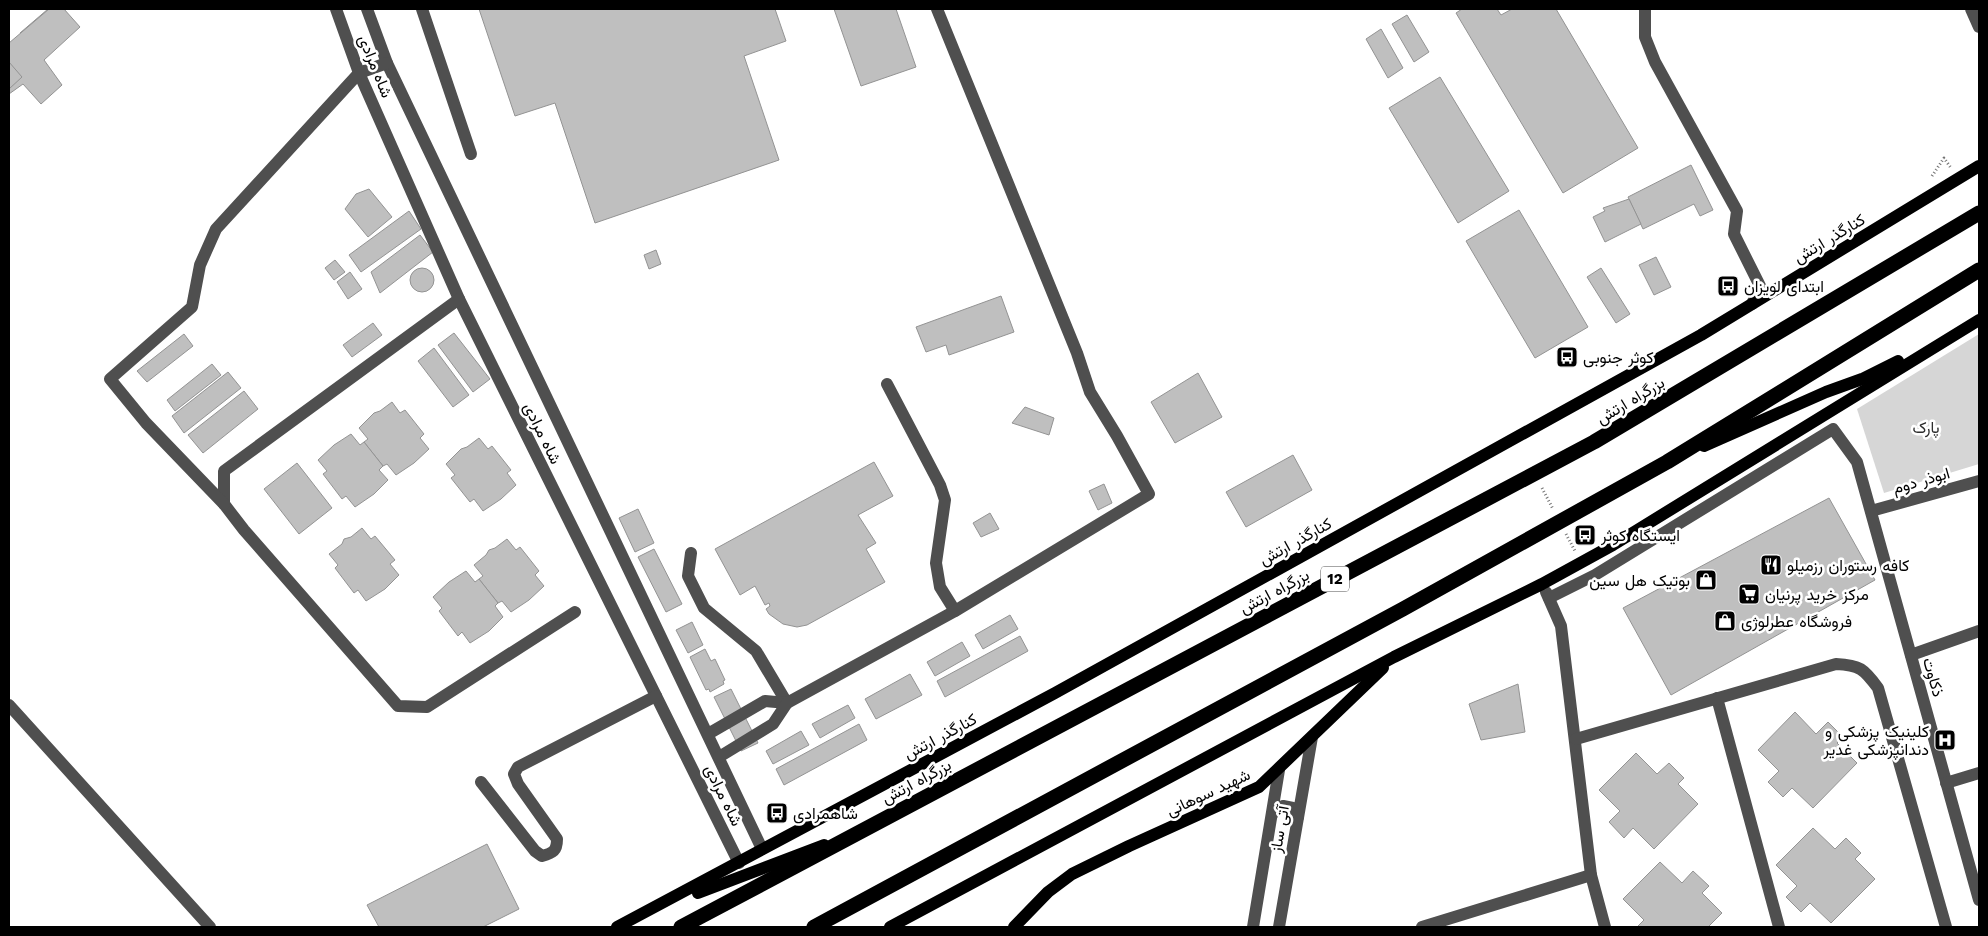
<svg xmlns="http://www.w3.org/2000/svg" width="1988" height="936" font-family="'Work Sans',Vazirmatn,sans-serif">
<rect width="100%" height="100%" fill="#fff"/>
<path fill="#d6d6d6" d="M1979,334V464L1884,493L1857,409Z"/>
<g fill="#bfbfbf" stroke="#939393">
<path d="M48,9H63L78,27L41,58L20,33Z"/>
<path d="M49,9H64L80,27L44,60L62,85L41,104L23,84L9,94V43Z"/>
<path d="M479,9H775L786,41L744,56L779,160L595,223L555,103L515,116Z"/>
<path d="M834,9H896L916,67L861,86Z"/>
<path d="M1462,9H1497L1501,15L1512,9H1556L1638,148L1563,193L1456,13Z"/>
<path d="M1407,15L1429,52L1414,62L1392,24Z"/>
<path d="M1381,29L1403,68L1388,78L1366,39Z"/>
<path d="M9,62L22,77L9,89Z"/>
<path d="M1440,77L1509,191L1458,223L1389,108Z"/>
<path d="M1691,165L1713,210L1700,216L1694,204L1643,229L1628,197Z"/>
<path d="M369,189L392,217L368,237L345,209L356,194Z"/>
<path d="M1629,199L1641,224L1605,242L1593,217L1605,211L1603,208Z"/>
<path d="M1519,210L1588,327L1535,358L1466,241Z"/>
<path d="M409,211L421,229L361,272L349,255Z"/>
<path d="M420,235L433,252L380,293L371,272Z"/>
<path d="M656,250L661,264L649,269L644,255Z"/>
<path d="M1656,257L1671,287L1654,295L1639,265Z"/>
<path d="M335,260L345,272L334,280L325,268Z"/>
<path d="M1601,268L1630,314L1616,323L1587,277Z"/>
<circle cx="422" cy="280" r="12"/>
<path d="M350,272L362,289L348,299L337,282Z"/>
<path d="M1001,296L1014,332L949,355L946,345L926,352L916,327Z"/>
<path d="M373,323L382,335L352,357L343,345Z"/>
<path d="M454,333L490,379L473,392L438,345Z"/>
<path d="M184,334L193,346L147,382L137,371Z"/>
<path d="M434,348L469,395L453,407L418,361Z"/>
<path d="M212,364L221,375L175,411L167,400Z"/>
<path d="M228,372L241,388L184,433L172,416Z"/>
<path d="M1198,373L1222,417L1175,443L1151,402Z"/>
<path d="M244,391L258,409L203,453L188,435Z"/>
<path d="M392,402L400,413L405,410L424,434L420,438L429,449L414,463L396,475L387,464L383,466L364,442L368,439L359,428L374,413L380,411Z"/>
<path d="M1025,407L1054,418L1049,435L1012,423Z"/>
<path d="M351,434L360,445L364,442L383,466L379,470L388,480L374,494L355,507L346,496L342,499L323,474L327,471L318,460L334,445Z"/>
<path d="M479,438L488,449L492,446L511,470L507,473L516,485L501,499L483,511L474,499L470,502L451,478L455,475L446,464L461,449L467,447Z"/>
<path d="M1293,455L1312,490L1246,527L1226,492Z"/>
<path d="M874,462L893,496L858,515L876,543L866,549L885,582L807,625L797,627L783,624L769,614L766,609L770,606L769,603L765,605L755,586L740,595L715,549Z"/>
<path d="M297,463L332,508L299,534L264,489Z"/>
<path d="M1104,484L1112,503L1098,510L1089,491Z"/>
<path d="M1829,498L1875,580L1671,695L1623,608Z"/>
<path d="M638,509L654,543L635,552L619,518Z"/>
<path d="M990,513L999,529L981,537L973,523Z"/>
<path d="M362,528L371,539L375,536L395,560L390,564L399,575L385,589L366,601L358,590L354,593L335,568L338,565L329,554L342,544L344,539L351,537Z"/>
<path d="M507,539L516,550L520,547L539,571L535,575L544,586L529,600L511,612L502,601L498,603L479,579L483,576L474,565L486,555L489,550L495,548Z"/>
<path d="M654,549L682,604L666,612L638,557Z"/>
<path d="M466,571L475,582L479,579L498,603L495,606L503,617L489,631L470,643L462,632L458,636L439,611L442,608L433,597L449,582Z"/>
<path d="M1010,615L1018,629L983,649L975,635Z"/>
<path d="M692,622L703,645L688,653L676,630Z"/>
<path d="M1020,636L1028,651L945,697L937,681Z"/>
<path d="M962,642L970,656L935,676L927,662Z"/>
<path d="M705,649L711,661L715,659L725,680L723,681L724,684L710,692L709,689L706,690L690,657Z"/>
<path d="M910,674L922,695L876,719L865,699Z"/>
<path d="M1518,684L1525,732L1481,740L1469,704Z"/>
<path d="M731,689L758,743L741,751L714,697Z"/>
<path d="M848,705L855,718L820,738L812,724Z"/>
<path d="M1795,712L1816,734L1828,722L1843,737L1837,743L1857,763L1813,808L1792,788L1783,797L1768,782L1779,771L1758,750Z"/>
<path d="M859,724L867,740L784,785L776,769Z"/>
<path d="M801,731L809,745L773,764L766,751Z"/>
<path d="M1636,753L1657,774L1669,763L1684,778L1678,784L1698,804L1654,849L1633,828L1624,838L1609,822L1620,811L1599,790Z"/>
<path d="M1813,828L1835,849L1846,838L1861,853L1855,859L1875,879L1831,923L1810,903L1801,912L1786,897L1797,886L1776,865Z"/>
<path d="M487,844L519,909L483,927H379L367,905Z"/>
<path d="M1660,862L1682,883L1693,871L1709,886L1702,893L1722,913L1708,927H1637L1644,920L1623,899Z"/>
</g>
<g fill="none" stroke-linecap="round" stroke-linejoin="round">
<g stroke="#717171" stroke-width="3" stroke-dasharray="1 2.5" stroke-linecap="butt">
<path d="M1932,176L1944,158L1951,168"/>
<path d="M1542,488L1553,509"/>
<path d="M1566,534L1575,551"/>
</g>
<g stroke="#4f4f4f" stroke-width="12">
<path d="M336,9L359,73L459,299L739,863"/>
<path d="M367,9L387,63L762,849"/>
<path d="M422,9L471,154"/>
<path d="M1645,9V37L1655,62L1737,211L1734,234L1760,286L1752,304"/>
<path d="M1971,9L1979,27"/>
<path d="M459,299L224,471V504L244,530L398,706L427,707L575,612"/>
<path d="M887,384L940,485L945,500L936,563L940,587L955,611"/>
<path d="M224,504L146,423L110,379L192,307L200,265L216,229L359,73L387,63"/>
<path d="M1871,511L1979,481"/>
<path d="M691,553L688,576L704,608L756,651L787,703"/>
<path d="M1546,592L1561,626L1591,875L1605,927"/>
<path d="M1549,598L1595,575L1833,429L1857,462L1979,900"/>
<path d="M1911,655L1979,631"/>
<path d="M1717,698L1779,927"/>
<path d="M9,705L210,927"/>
<path d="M708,734L765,701L787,703"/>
<path d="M1576,739L1836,664C1860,665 1864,669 1878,688L1946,927"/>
<path d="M719,757L773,724L787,703L955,611L1149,494L1117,436L1090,392L1077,353L937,9"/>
<path d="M481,782L535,851L542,856C553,853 557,851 557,839L518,784L514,774L518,767L656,696"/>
<path d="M1946,783L1979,773"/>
<path d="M1272,814L1283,806L1293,808L1298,817"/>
<path d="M1253,927L1279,770"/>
<path d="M1279,927L1312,737"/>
<path d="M1422,927L1591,875"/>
</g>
<g stroke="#000" stroke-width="12">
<path d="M1704,446L1826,392L1862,379L1898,361"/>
<path d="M698,893L824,845"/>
<path d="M617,927L1055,693L1701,335L1979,166"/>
<path d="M890,927L1394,657L1542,584L1613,545L1979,320"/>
<path d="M1014,927L1048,892L1072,874L1129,846L1259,787L1383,668"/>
</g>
<g stroke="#000" stroke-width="15">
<path d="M681,927L1594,442L1979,213"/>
<path d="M814,927L1403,609L1667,462L1979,270"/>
</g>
</g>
<defs>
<g id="bus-square" transform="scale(1.125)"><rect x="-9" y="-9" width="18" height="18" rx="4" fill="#000" stroke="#fff"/><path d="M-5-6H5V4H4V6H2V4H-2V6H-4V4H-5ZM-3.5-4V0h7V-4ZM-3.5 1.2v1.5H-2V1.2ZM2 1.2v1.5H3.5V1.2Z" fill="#fff"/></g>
<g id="restaurant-square" transform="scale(1.125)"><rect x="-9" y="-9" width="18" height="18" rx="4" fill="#000" stroke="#fff"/><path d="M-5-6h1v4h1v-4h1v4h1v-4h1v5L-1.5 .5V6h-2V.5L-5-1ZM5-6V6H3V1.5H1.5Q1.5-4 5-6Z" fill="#fff"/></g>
<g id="shop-square" transform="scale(1.125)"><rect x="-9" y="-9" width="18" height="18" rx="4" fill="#000" stroke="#fff"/><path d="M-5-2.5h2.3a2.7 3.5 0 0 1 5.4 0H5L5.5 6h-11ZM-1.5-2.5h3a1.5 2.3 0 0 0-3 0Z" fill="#fff"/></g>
<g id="supermarket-square" transform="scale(1.125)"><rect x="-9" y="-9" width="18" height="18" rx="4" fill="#000" stroke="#fff"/><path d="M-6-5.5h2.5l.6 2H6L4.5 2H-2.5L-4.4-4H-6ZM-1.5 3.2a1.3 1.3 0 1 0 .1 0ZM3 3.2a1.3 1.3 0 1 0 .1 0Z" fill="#fff"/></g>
<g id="hospital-square" transform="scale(1.125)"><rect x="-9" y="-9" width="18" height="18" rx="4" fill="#000" stroke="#fff"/><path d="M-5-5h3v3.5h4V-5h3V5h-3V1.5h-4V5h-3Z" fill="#fff"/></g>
</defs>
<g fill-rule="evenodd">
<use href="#bus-square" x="1728" y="286"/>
<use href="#bus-square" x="1567" y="357"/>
<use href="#bus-square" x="1585" y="535"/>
<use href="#restaurant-square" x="1771" y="565"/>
<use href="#shop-square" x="1706" y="580"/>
<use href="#supermarket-square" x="1749" y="594"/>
<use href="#shop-square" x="1725" y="621"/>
<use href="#hospital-square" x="1945" y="740"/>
<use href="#bus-square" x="777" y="813"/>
</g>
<g text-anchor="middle" stroke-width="5" stroke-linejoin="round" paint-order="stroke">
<rect fill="#fff" stroke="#4c4c4c" stroke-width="1" x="1321" y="566.5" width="28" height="25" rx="4"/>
<g font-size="15" font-weight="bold" fill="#000">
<text x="1335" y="584">12</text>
</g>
<g font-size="16" fill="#000" stroke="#fff">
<text transform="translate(376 66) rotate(68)" y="6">شاه مرادی</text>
<text transform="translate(1829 238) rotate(-31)" y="6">کنارگذر ارتش</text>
<text transform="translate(1630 400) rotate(-31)" y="6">بزرگراه ارتش</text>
<text transform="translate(543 433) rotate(64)" y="6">شاه مرادی</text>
<text transform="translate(1921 480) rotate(-16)" y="6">ابوذر دوم</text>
<text transform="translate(1295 541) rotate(-29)" y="6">کنارگذر ارتش</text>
<text transform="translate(1274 591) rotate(-28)" y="6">بزرگراه ارتش</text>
<text transform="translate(1934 677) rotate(74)" y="6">ذکاوت</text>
<text transform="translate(940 736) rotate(-28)" y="6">کنارگذر ارتش</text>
<text transform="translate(916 781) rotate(-28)" y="6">بزرگراه ارتش</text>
<text transform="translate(1208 792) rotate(-25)" y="6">شهید سوهانی</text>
<text transform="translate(724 795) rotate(64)" y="6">شاه مرادی</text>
<text transform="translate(1279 829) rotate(-80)" y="6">آتی ساز</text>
</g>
<g font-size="16" fill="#000" stroke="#fff" text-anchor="start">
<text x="1744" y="292">ابتدای لویزان</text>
<text x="1583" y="363">کوثر جنوبی</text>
<text x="1601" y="541">ایستگاه کوثر</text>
<text x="1787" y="571">کافه رستوران رزمیلو</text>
<text x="1690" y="586" text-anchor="end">بوتیک هل سین</text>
<text x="1765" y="600">مرکز خرید پرنیان</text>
<text x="1741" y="627">فروشگاه عطرلوژی</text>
<text x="1929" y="737" text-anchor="end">کلینیک پزشکی و<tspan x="1929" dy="18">دندانپزشکی غدیر</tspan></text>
<text x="793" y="819">شاهمرادی</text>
</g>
<g font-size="16" fill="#2d2d2d" stroke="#fff">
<text x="1926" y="433">پارک</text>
</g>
</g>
<rect width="1988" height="936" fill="none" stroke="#000000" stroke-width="20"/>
</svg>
